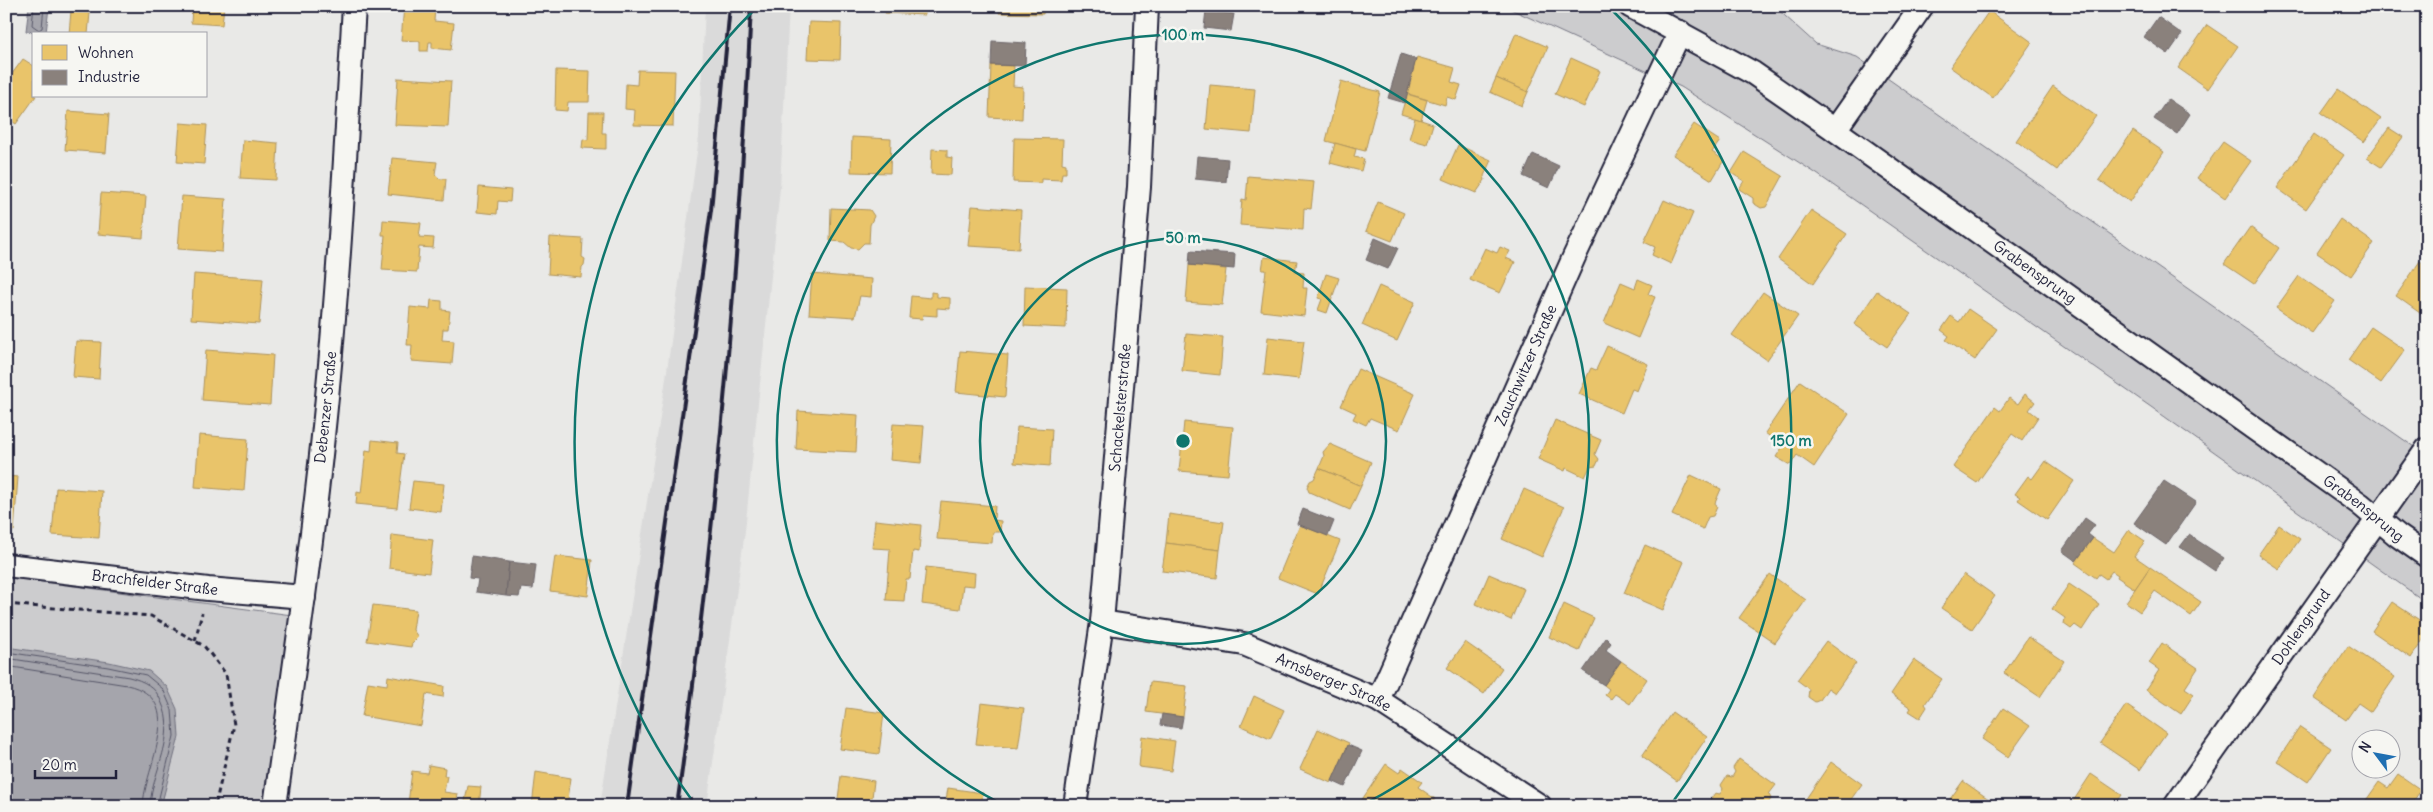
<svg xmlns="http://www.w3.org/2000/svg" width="2433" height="812" font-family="Delius,sans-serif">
<rect width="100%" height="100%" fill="#e9e9e7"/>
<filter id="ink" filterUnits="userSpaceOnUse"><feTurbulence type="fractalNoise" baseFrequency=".02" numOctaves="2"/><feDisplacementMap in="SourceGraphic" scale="10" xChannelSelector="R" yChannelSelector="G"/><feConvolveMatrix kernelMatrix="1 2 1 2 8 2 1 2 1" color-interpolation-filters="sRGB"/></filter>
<g filter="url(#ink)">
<path fill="#dadada" d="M705,6H789L780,188L745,531L707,806H600L665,385L699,137Z"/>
<g fill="#ccccce" stroke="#777784">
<path d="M1504,6H1774L1816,44L1857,57L2427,456V603L2151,407L1817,174L1681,87Z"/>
<path d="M6,577L292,615L266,806H161L166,784L6,647Z"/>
</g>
<g fill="#a5a5ac" stroke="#71717f">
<path d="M29,6L49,7L46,33L26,31Z"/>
<path d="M6,647L109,662L149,671L167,687L177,709L179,737L161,806H6Z"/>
</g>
<g fill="#e9c46a" stroke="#ad935c">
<path d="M192,6H224L222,25L191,23Z"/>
<path d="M404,6L435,7L434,21L454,23L451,50L432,48V42H429L428,51H420V41L401,40Z"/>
<path d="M885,6H925V15L885,13Z"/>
<path d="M1000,6H1044L1043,14L999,13Z"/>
<path d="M71,11L90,13L88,34H69Z"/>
<path d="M1989,11L2032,42L1993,98L1950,67Z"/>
<path d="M809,22L841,23L840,60L807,59Z"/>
<path d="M2207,25L2238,46L2208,89L2178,68Z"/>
<path d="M1516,33L1548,47L1528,92L1496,78Z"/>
<path d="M1417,57L1455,68L1451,82L1461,85L1456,100L1447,97L1445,105L1405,93Z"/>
<path d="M1571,58L1600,71L1584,107L1555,94Z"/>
<path d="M23,59L34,66V96H36L16,124L6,117V82Z"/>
<path d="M991,65L1014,66L1013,86L1023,87L1022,119L989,117Z"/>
<path d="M556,70L590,71L589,102H568L567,111L555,110Z"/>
<path d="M638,70L675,71L673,126L634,125L635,110L625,109L626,84L637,85Z"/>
<path d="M398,78L451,81L448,127L395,125Z"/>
<path d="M1496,78L1528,92L1522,106L1490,92Z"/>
<path d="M1341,81L1380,92L1365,151L1326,141Z"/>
<path d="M1210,85L1255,89L1251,133L1206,129Z"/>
<path d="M2053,86L2096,116L2057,170L2016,141Z"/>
<path d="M2338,89L2381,119L2364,142L2321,113Z"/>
<path d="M1407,94L1427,100L1421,120L1401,114Z"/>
<path d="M68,111L109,114L106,153L65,150Z"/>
<path d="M589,112H603L602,133H606V149L582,148L583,139L588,140Z"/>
<path d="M1415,118L1433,124L1427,144L1409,139Z"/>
<path d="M180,123L207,125L204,164L177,162Z"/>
<path d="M1694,124L1720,141L1712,152L1724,160L1712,180L1673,155Z"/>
<path d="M2389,128L2403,137L2381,167L2367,158Z"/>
<path d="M2133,131L2164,152L2130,202L2099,180Z"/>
<path d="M2314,134L2344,155L2306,209L2277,188Z"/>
<path d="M852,137L891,139L890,173L851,172Z"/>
<path d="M1014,138L1063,139L1062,163L1066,164V173H1062L1061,180L1041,179V183L1013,182Z"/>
<path d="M243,140L278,143L276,180L240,178Z"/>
<path d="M2223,142L2251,161L2225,198L2197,178Z"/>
<path d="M1335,143L1356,149L1354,157L1364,159L1361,171L1330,163Z"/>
<path d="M1458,145L1491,160L1484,176L1485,180L1476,193L1443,179Z"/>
<path d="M932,149L947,150V157L952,158L951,175L931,174Z"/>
<path d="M1744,152L1783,176L1766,207L1761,208L1753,203V198L1739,189L1744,181L1731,173Z"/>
<path d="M392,158L437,162L435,174L440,179H446L444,200L388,194Z"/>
<path d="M1248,176L1314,182L1311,209L1304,208L1303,230L1240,225L1242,199L1246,200Z"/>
<path d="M479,187L511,190L510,202L498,201L497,214L477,212Z"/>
<path d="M101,193L146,196L143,238L98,234Z"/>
<path d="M182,196L226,199L222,252L178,249Z"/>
<path d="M1664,200L1693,213L1671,264L1652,255L1655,247L1644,242Z"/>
<path d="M1378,202L1404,213L1392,241L1366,231Z"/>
<path d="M972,206L1021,210L1019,249L968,246Z"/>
<path d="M831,208L870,210L874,216L870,225L869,243H864L858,249L851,248L844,242L830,241Z"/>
<path d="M1811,210L1847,234L1813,284L1778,259Z"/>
<path d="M2340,219L2374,243L2351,276L2317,253Z"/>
<path d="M383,220L421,223L419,237L434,238L433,248L419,247L417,272L382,270L385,235H382Z"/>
<path d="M2250,227L2279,248L2254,284L2224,264Z"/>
<path d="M550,237L583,239L582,257L585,259L584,265L582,267L581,277L548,274Z"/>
<path d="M1500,247L1510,251L1506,258L1515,262L1500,293L1470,280L1485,248L1497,253Z"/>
<path d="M1264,257L1297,261L1295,272L1304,273L1303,288H1307L1304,316L1261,311L1266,270H1262Z"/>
<path d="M2420,261L2427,266V318L2396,296Z"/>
<path d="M1189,265L1226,269L1222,305L1186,302Z"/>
<path d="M194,274L263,279L259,324L191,319Z"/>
<path d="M812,274L872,279L871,297L860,296L855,317L809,314Z"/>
<path d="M1326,274L1339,278L1327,313L1318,310L1322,299L1318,298Z"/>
<path d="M2299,276L2335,301L2312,333L2276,308Z"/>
<path d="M1638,279L1652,285L1648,294L1655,297L1638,338L1604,323L1621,282L1635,288Z"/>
<path d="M1025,286L1067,288L1066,328L1024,326Z"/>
<path d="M1379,286L1415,302L1397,341L1362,325Z"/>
<path d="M1877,291L1911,314L1887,347L1854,324Z"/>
<path d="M931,292L937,293V297L950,298V309L937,308V316L923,315L922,319L909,318L911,296L931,298Z"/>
<path d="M1763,292L1798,316L1767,360L1732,335Z"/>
<path d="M431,300L442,301V310L450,311L448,329H443L442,340L454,341L452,364L411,361L412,345H407L410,307L430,309Z"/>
<path d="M1968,309L1997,329L1975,360L1946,340L1949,336L1941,330L1951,316L1959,322Z"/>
<path d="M2371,327L2405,350L2381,383L2348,360Z"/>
<path d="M1186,334L1223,337L1220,375L1182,371Z"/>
<path d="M1268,337L1304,341L1299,379L1264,375Z"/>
<path d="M76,341L101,342L99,379L73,377Z"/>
<path d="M1607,346L1648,364L1637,391L1632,389L1622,413L1579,394L1591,368L1596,370Z"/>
<path d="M206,350L273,355L270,405L202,400Z"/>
<path d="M960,351L1008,355L1005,397L956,392Z"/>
<path d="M1358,369L1415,394L1399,430L1370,418L1366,425L1353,419L1356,413L1341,406Z"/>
<path d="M1800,381L1849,414L1814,467L1797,455L1790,465L1776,457L1783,446L1765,433Z"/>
<path d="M2025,394L2035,402L2029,410L2038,417L2022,441L2012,434L1977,483L1953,467L1995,407L2000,411L2009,398L2018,404Z"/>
<path d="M798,411L858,415L856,452L796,449Z"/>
<path d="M1555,420L1601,440L1595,454L1599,459L1596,466L1590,467L1585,477L1566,468L1565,471L1538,459Z"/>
<path d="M1184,422L1233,427L1228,475L1179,471Z"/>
<path d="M893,424L924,426L921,463L890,460Z"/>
<path d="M1017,427L1052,429L1050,466L1014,463Z"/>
<path d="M199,435L248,439L244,491L195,487Z"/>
<path d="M372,440L398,443L397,453L404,454L397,508L356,504L357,492L361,493L366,450L371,451Z"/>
<path d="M1330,444L1371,462L1361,486L1319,468L1324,456L1323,452Z"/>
<path d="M2045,461L2074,481L2047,520L2018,500L2020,497L2015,494L2028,476L2032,479Z"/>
<path d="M1319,468L1361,486L1350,510L1309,492L1307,487L1310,481L1314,479Z"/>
<path d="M1691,475L1721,489L1715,503L1717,507L1713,516L1708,517L1703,529L1672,515Z"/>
<path d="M6,476L18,477L14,531L6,530Z"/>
<path d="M413,481L444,484L441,512L409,508Z"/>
<path d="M56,488L102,491L99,538L52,535Z"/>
<path d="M1524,489L1564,507L1542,557L1502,539Z"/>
<path d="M941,501L995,506L994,520L1001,521L1000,532H993L992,543L937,539Z"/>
<path d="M1169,514L1224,522L1220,550L1166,543Z"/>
<path d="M875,520L921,525L919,552L913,551L910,579H906L904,601L886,600L890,549L872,548Z"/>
<path d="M1300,525L1340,541L1318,594L1278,578Z"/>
<path d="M2279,525L2300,539L2279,569L2258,555Z"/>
<path d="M2129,530L2145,541L2134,556L2150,567L2135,589L2117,577L2118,575L2112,571L2106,579L2099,574L2096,578L2075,563L2093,538L2114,552Z"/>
<path d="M392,535L433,540L429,573L389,568Z"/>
<path d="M1166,543L1220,550L1217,578L1162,571Z"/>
<path d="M1645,545L1684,562L1663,610L1624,593Z"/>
<path d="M555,556L592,560L588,596L550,591Z"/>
<path d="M926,567L975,573L974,586L963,585L960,609L922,604Z"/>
<path d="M2150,567L2201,602L2191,616L2155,591L2140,612L2126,602Z"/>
<path d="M1489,574L1524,589L1511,620L1476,604Z"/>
<path d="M1770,574L1806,600L1775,643L1739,618Z"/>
<path d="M1964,574L1995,596L1972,629L1941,608Z"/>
<path d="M2069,584L2099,604L2082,630L2075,625L2071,629L2064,624L2065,618L2052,609Z"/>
<path d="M2392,602L2427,625V634L2411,658L2372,631Z"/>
<path d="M1564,604L1594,618L1579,651L1549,637Z"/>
<path d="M373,605L416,610L413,630L418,637L412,643L411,647L367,641Z"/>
<path d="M2028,637L2064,661L2040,697L2004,673Z"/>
<path d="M1826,641L1856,663L1835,693L1828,688L1820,700L1815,702L1808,697L1809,689L1797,680Z"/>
<path d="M1465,642L1502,668L1484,694L1447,668Z"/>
<path d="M2162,643L2198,668L2185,688L2194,694L2181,714L2146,690L2159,670L2149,663Z"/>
<path d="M2348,646L2395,677L2371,712L2358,703L2346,720L2314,698Z"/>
<path d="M1914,660L1942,679L1925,704L1927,707L1920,718L1909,711L1911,708L1891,694Z"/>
<path d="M1621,661L1647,679L1630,704L1615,694L1611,699L1605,695L1609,689L1604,685Z"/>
<path d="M388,676L444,686L443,697L426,694L421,726L362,716L368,682L387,685Z"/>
<path d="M1150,682L1187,686L1183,717L1146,712Z"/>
<path d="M1254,696L1284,710L1270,739L1241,726Z"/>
<path d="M981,703L1024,708L1018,748L976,744Z"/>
<path d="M2126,705L2166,733L2140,770L2100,743Z"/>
<path d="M846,708L884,713L879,754L840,749Z"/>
<path d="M2003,708L2030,726L2008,757L1982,739Z"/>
<path d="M1672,712L1707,737L1677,781L1642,756Z"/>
<path d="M2300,727L2331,748L2308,782L2277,761Z"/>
<path d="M1318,729L1349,743L1331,783L1300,769Z"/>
<path d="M1142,736L1175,741L1171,771L1139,767Z"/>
<path d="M1739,759L1776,785L1769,794L1771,799L1766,806H1713L1708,803L1715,793L1720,794L1723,789L1721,785L1727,776L1732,777L1735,772L1733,768Z"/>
<path d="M1831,762L1862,784L1849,802L1855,806H1801Z"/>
<path d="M1386,764L1399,773L1402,768L1422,782L1418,787L1435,799L1431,806H1368L1361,801Z"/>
<path d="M429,765L445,768L444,776H447L444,792L458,794L456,806H414L408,804L412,771L427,773Z"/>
<path d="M536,772L571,778L567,806H532Z"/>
<path d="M2091,774L2122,795L2114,806H2070Z"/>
<path d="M2398,774L2421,790L2410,806H2362L2379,782L2388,788Z"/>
<path d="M841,776L874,781L871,806H837Z"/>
<path d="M1963,781L1990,800L1986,806H1945Z"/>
<path d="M468,786L481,787L479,806H464Z"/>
<path d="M948,788L983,793L981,806H945Z"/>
<path d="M1133,802L1160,806H1133Z"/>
</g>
<g fill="#8a817c" stroke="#6b6468">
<path d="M1206,10L1234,14L1231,31L1204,28Z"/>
<path d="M2158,17L2182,34L2168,54L2144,37Z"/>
<path d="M992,41L1026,43L1025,66L991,65Z"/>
<path d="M1401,54L1416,59L1405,103L1388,98Z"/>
<path d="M2168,99L2190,114L2177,134L2154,119Z"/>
<path d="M1533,154L1559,166L1549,188L1523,176Z"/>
<path d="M1197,156L1228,159L1226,182L1195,179Z"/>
<path d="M1375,238L1398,248L1388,269L1366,260Z"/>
<path d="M1190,251L1235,254L1234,269L1189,265Z"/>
<path d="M2164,481L2196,502L2166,545L2134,523Z"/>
<path d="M1303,509L1334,521L1328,536L1297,524Z"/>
<path d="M2085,518L2095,525L2088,534L2093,538L2076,561L2062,551Z"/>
<path d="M2189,535L2224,558L2215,571L2180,547Z"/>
<path d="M472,556L509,562L506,596L476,592L478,579L469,578Z"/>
<path d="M509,562L536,565L533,589L521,588L519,597L506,596Z"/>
<path d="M1606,638L1611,643L1606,650L1621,661L1604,685L1583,671Z"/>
<path d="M1162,714L1183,717L1181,728L1160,725Z"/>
<path d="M1348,745L1362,751L1345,787L1332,781Z"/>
</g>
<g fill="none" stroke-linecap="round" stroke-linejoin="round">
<g stroke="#565668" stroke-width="1">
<path d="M34,6L32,25L39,30L42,28L44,6"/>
<path d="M6,652L108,667L146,675L163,689L172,710L174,736L157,806"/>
<path d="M6,658L129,677C144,681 155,686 161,701C178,737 152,770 150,806"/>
<path d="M6,666L127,685C189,699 144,767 143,806"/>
</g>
<g stroke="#22223b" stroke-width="26">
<g id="minor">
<path id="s1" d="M1630,6L1753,73L1835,130L2360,504L2397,535L2427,556"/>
<path d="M1835,130L1922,6"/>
<path id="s2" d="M6,565L208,589L304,597"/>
<path id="s3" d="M1102,622L1244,644L1378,700L1540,806"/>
<path id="s4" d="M1378,700L1574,257L1680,32"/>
<path id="s5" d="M275,806C293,676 312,547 325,417C339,280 346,143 354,6"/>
<path id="s6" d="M1075,806L1102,622L1139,187L1147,6"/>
<path id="s7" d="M2175,806L2427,449"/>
</g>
</g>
<g stroke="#22223b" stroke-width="3" stroke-dasharray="5 4" stroke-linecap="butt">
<path d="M6,604L151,616L204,646L226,674L234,725L215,806"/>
<path d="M195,641L202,613"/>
</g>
<use href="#minor" stroke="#f6f6f2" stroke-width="22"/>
<g stroke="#22223b" stroke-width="4">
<path d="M627,806L711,210L730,6"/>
<path d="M677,806C714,540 739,274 751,6"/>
</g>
</g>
</g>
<g fill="none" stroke="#0f766e" stroke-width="2.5">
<circle cx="1183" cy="441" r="203"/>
<path d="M1002 804A406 406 0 1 1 1364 804"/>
<path d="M694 803A608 608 0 0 1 757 7M1609 7A608 608 0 0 1 1672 803"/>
</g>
<g text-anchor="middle" stroke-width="5" stroke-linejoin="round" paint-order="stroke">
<g font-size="15" fill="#22223b" stroke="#f6f6f2">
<text dy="5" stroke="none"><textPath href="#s1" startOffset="485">Grabensprung</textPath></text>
<text dy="5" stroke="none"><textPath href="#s4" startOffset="366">Zauchwitzer Straße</textPath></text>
<text dy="5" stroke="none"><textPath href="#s5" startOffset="402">Debenzer Straße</textPath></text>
<text dy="5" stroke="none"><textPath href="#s6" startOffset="401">Schackelsterstraße</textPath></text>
<text dy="5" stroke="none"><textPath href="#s1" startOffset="890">Grabensprung</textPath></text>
<text dy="5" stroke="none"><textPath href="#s2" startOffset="150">Brachfelder Straße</textPath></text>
<text dy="5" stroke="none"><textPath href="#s7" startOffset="219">Dohlengrund</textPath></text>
<text dy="5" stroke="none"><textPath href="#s3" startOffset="241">Arnsberger Straße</textPath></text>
</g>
</g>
<circle cx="1183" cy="441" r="8" fill="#0f766e" stroke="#f6f6f2" stroke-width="2.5"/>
<g font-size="15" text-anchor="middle" font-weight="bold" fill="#0f766e" stroke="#f6f6f2" stroke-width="5" stroke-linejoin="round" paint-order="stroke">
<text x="1183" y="40">100 m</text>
<text x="1183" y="243">50 m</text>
<text x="1791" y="446">150 m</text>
</g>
<rect width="2433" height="812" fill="none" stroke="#f6f6f2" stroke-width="25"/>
<rect x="12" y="12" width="2408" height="787" fill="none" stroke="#22223b" stroke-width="2" filter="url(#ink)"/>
<rect x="32" y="32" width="175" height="65" fill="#f6f6f2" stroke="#a1a1a9"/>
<rect x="42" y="45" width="25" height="15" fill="#e9c46a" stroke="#a1a1a9"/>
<text x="78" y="58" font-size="15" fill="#22223b">Wohnen</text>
<rect x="42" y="70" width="25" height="15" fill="#8a817c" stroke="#a1a1a9"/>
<text x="78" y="82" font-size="15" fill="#22223b">Industrie</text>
<g transform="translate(2376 754) rotate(302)"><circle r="24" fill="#f6f6f2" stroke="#a1a1a9"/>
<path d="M0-4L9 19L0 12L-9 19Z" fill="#1f6fb2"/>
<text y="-8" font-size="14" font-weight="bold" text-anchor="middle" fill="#22223b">N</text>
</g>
<path d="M35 770v8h81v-8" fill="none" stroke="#22223b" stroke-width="2.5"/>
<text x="42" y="770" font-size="15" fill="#22223b" stroke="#f6f6f2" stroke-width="4" paint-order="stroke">20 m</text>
</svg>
